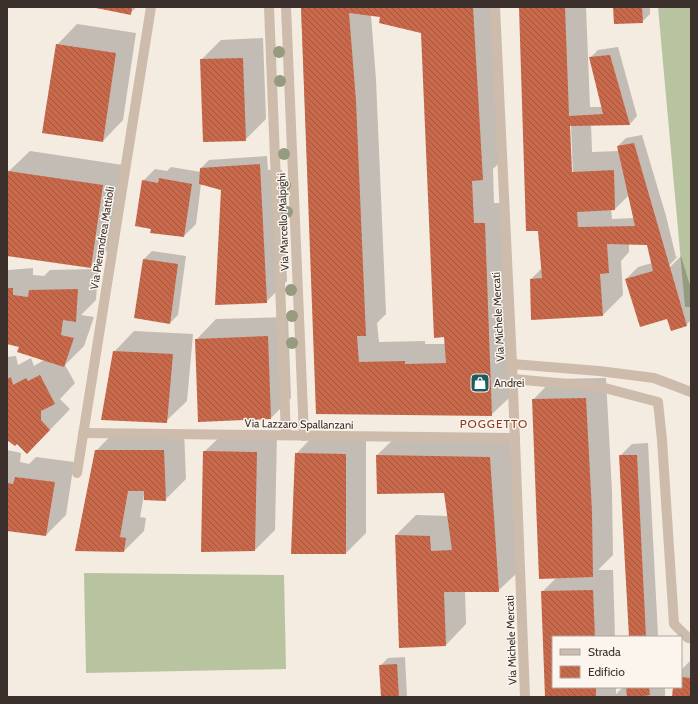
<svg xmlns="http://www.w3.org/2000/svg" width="698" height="704" font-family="Cabin,sans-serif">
<defs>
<pattern id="building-back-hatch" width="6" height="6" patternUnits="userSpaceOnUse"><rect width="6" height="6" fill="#c8694b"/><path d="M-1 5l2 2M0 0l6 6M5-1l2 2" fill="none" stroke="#a4573f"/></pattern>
</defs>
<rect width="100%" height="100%" fill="#f4ebe1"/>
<g fill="#b8c4a0">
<path d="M658,7H691V307H685Z"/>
<path d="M84,573L284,575L286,669L86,673Z"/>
</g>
<g fill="#0003" fill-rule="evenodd">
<path d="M92,7H137L130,13Z"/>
<path d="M301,7H494L503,159L493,169L494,203H505L512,395L491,415L317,413ZM371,15L382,16L422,32L446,344H425V341L379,342L377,323L386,314L376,80Z"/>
<path d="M520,7H586L590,107H602L590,58L598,50L618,47L637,116L630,124H591L592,152L619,151L618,146L626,138L642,135L666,216L676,257L678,256L665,270L666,271L681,256L691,289V320L686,325L667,318L626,279L638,267L652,263L648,244H629V252L621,261L623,295L603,315L531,279L542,268ZM569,125H571L573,177H571ZM629,195L634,218L612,219L611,209H615Z"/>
<path d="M614,7H650V14L642,22Z"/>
<path d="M77,24L136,33L123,120L103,141L57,45Z"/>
<path d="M263,38L266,119L245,140L201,60L221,40Z"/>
<path d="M30,151L123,165L111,247L90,267L7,255V186L9,171Z"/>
<path d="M267,156L268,170H282L287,281L266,302L222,190L201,184L196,224L184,236L152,228L143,181L155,169L167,171L171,167L201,172V168L209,160Z"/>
<path d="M152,251L186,256L178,315L170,323L135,317L144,259Z"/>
<path d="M33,268V275L44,276L50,270L98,269L96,300L81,315L94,317L84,346L65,365L75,383L61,398L60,399L70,409L48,432L17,443L7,438V357L16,356L18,365L31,358L34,366L44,360L20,346L7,343V271L8,270Z"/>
<path d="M288,317L291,398L271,418L199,421L196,340L216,319Z"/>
<path d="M134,331L193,334L187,401L166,421L114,352Z"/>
<path d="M606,378L612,492L613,555L598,570H613L615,637H553V687H616V694L623,687H665V697H546L542,592L557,577L533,400L553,379Z"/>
<path d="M116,430H184L186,479L165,500L144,495L140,517L146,518L144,531L124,551L96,451Z"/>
<path d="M225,432H277L275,530L255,550L204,452Z"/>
<path d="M316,433L366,434V533L346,553L296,454Z"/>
<path d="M398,435L510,437L519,571L498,591H465L466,624L446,645L396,535L416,515L448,516L445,492L377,455Z"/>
<path d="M648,443L658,635L656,637H630L620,456L632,444Z"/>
<path d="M7,450L21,453L20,462L29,464L36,457L74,462L66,515L46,535L7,530Z"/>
<path d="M405,657L407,697H382L380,666L388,658Z"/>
<path d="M691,660V697H673L674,687H681V670Z"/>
</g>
<g fill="url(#building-back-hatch)" fill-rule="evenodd">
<path d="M91,7H132L131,15Z"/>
<path d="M301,7H473L483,180L472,181L474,223H485L492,416L316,414ZM349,13L380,17L379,23L421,33L434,338L444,337L446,363L405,364V361L359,362L357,336H366L356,101Z"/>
<path d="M519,7H565L569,116L603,114L589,57L610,55L630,125L570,126L572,172L614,170L615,210L577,212L578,227L635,226L617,146L634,143L687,326L671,331L667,319L640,327L625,279L653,271L647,245L607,244L609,273L600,274L603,316L531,320L530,279L542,278L538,231H526Z"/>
<path d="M613,7H642L643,23L614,24Z"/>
<path d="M56,44L116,53L103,142L42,133Z"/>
<path d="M243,58L246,141L203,142L200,59Z"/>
<path d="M260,164L267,303L215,305L221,190L199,184L200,168Z"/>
<path d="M8,171L103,185L91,268L7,256V179Z"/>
<path d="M159,178L192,184L184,237L150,233L151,229L135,226L142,180L158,183Z"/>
<path d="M143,259L178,264L170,324L134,318Z"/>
<path d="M7,288H13V295L28,297L29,290L78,289L76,322L63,320L61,335L74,338L64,367L17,352L19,347L7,344Z"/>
<path d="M268,336L271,419L198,422L195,339Z"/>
<path d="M113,351L173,354L167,423L101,420Z"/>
<path d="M40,375L55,404L41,411V420L50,430L27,454L17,444L15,446L7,440V379L11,377L13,385L26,378L28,381Z"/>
<path d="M586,398L592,512L593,577L539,579L532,399Z"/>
<path d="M95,450H164L166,501L144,500V491H128L120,537L126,538L124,552L75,551Z"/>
<path d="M203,451L257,452L255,551L201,552Z"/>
<path d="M295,453L346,454V554H291Z"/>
<path d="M376,455L490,457L499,592H444L446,646L399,648L395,535L430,536L431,551L452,550L444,493L377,494Z"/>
<path d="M619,455H637L646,637H629Z"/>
<path d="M15,477L55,482L46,536L7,531V483L13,484Z"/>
<path d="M593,590L595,637H553V687H596V697H545L541,591Z"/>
<path d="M397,664L399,697H381L379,665Z"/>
<path d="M681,677L691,678V697H672L673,687H681Z"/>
<path d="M626,687H649L650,695L644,696V697H627Z"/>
</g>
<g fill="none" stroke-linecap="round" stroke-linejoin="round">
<g stroke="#cdbbac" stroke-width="10">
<path d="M512,364L599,371L654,378L691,392"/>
<path d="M513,379L601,387L658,402L662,440L674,624L688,638H691"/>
</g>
<g stroke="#cdbbac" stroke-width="10">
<path d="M269,7L286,435"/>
<path d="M286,7L304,436"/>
<path d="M495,7L512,364L525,697"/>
<path d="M83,433L515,438"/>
<path d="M77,473L151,7"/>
</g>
</g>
<g fill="#969b7f">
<circle cx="279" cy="52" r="6"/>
<circle cx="280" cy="81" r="6"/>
<circle cx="284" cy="154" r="6"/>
<circle cx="285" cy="185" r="6"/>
<circle cx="287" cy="212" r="6"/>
<circle cx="291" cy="290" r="6"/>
<circle cx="292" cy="316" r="6"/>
<circle cx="292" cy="343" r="6"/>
</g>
<defs>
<g id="shop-square" transform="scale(1)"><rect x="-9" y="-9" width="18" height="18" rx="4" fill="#1f5a5e" stroke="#fbf5ee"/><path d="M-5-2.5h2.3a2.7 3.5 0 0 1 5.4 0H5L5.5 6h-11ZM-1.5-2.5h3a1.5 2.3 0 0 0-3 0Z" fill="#fff"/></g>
</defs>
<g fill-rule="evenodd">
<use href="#shop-square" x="480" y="383"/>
</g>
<g text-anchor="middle" stroke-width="3" stroke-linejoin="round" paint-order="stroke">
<g font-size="11" fill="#3b302b" stroke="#fbf5ee">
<text transform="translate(283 222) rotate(-92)" y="4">Via Marcello Malpighi</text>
<text transform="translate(102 238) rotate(-81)" y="4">Via Pierandrea Mattioli</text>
<text transform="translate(498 317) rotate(-93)" y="4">Via Michele Mercati</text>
<text transform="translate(299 424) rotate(1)" y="4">Via Lazzaro Spallanzani</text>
<text transform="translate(511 640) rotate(-92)" y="4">Via Michele Mercati</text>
</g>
<g font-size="11" fill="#3b302b" stroke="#fbf5ee" text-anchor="start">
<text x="494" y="387">Andrei</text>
</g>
<g font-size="12" letter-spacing="1" fill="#8c3b22" stroke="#fbf5ee">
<text x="494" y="428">POGGETTO</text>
</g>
</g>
<rect width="698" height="704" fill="none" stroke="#3b302b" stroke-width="16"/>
<rect x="552" y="636" width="130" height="52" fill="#fbf5ee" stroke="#aea6a0"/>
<rect x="560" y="649" width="20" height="6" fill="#cdbbac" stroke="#aea6a0"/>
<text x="588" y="656" font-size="12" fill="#3b302b">Strada</text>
<rect x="560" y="666" width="20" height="12" fill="url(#building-back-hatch)" stroke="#aea6a0"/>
<text x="588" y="676" font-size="12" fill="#3b302b">Edificio</text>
</svg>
